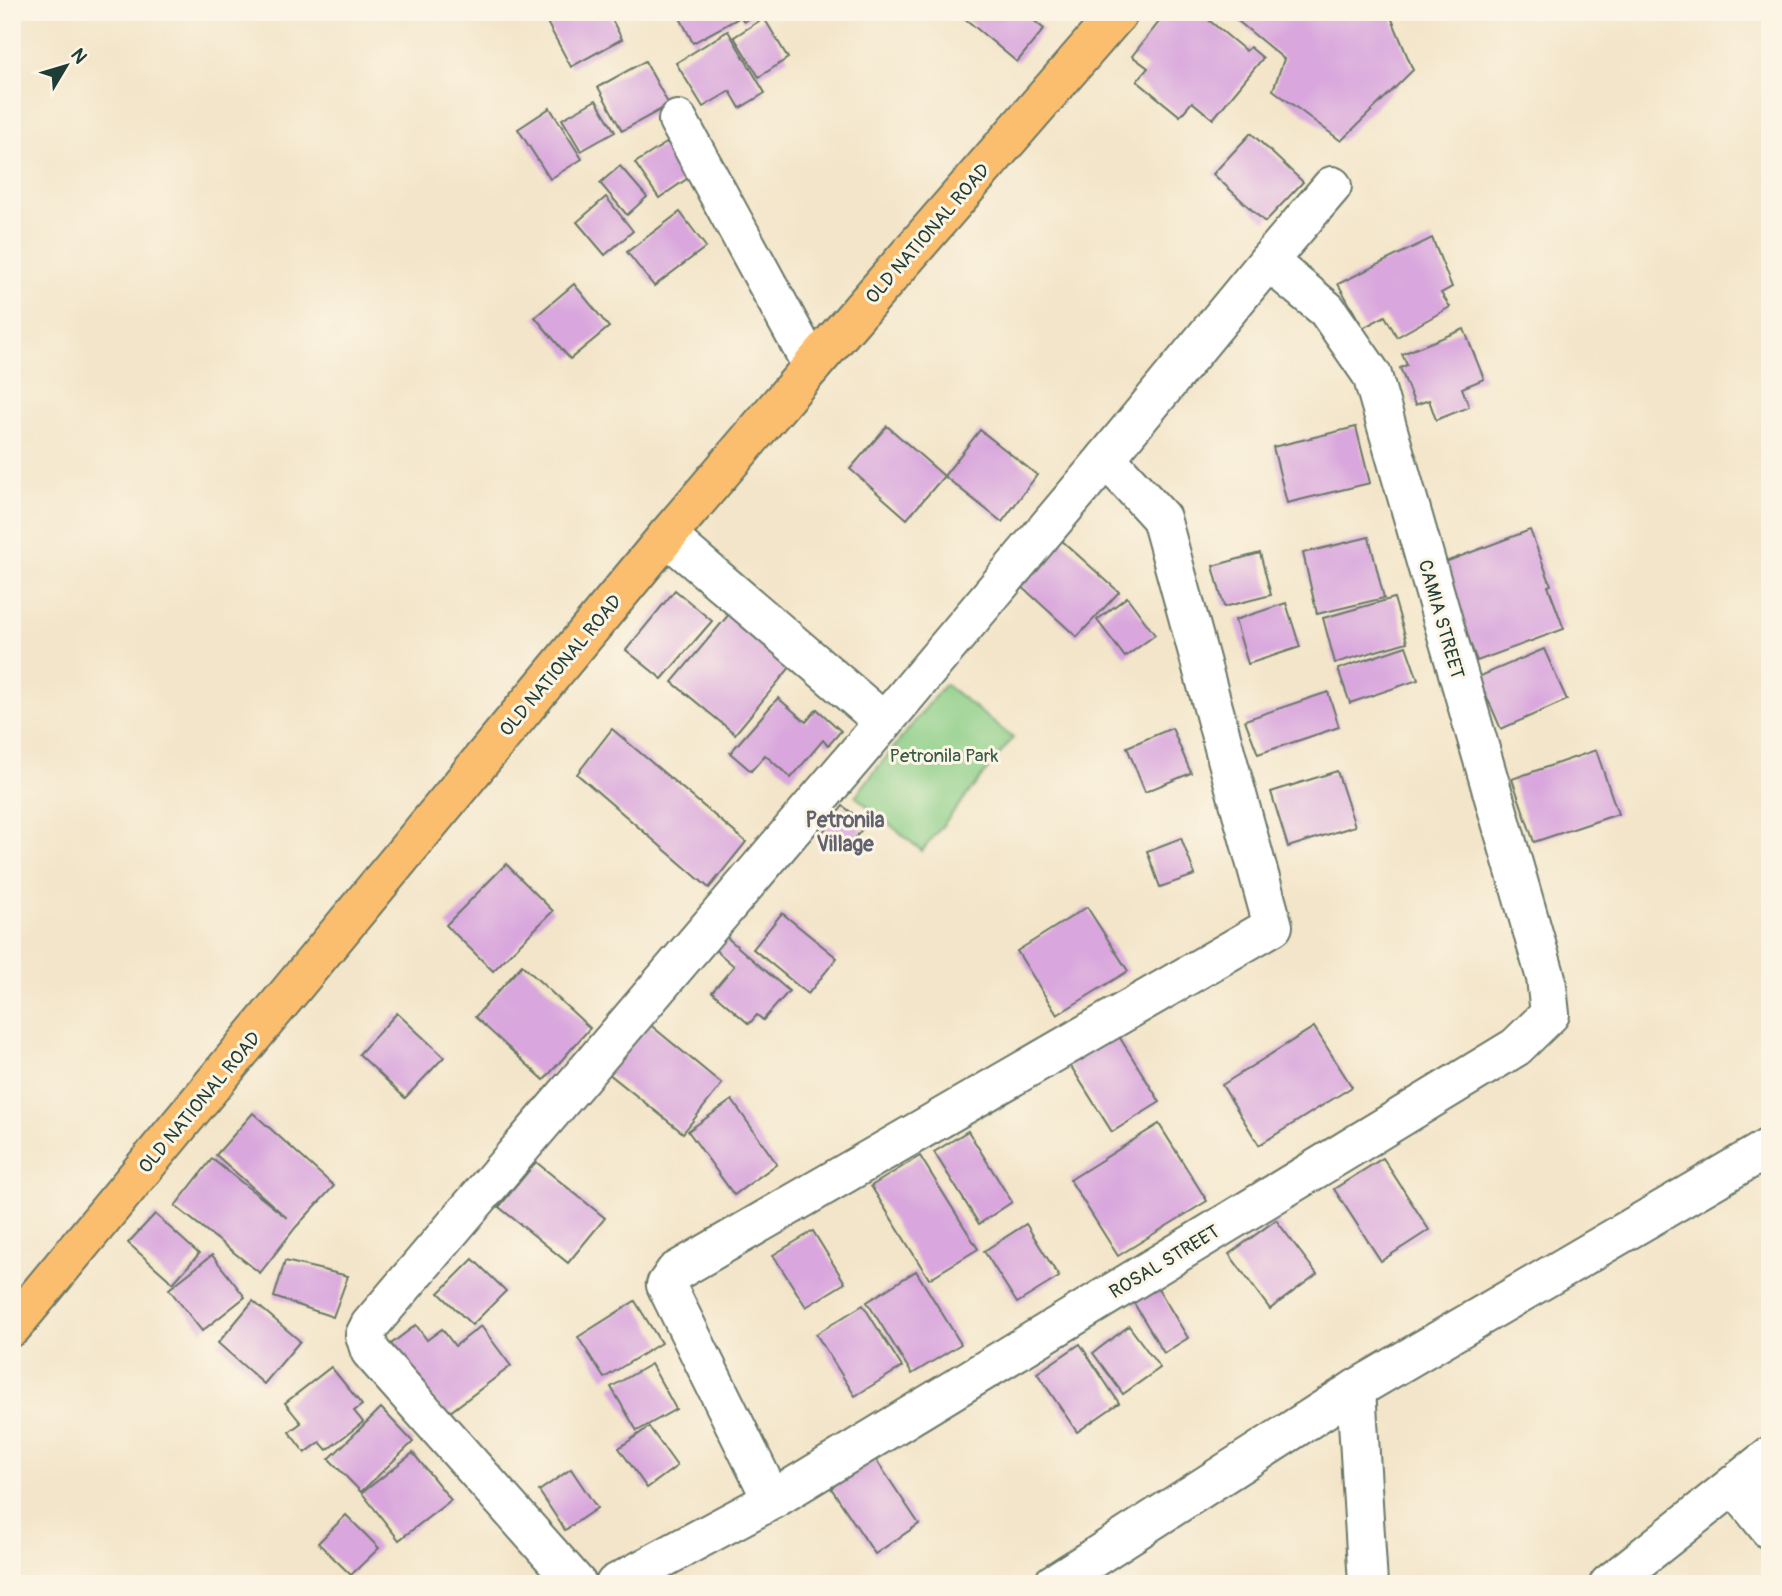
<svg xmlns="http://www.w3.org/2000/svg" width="1782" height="1596" font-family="Pangolin,sans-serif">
<rect width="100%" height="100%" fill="#fcf5e5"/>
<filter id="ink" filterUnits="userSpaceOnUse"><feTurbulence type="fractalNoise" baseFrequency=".0143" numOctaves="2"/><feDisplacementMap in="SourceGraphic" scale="14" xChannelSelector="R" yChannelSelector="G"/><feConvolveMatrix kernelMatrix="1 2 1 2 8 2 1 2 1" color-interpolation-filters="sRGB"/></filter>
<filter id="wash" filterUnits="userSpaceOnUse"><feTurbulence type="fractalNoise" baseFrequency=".00686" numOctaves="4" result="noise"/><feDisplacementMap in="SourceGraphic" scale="28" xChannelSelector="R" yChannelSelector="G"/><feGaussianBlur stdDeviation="1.57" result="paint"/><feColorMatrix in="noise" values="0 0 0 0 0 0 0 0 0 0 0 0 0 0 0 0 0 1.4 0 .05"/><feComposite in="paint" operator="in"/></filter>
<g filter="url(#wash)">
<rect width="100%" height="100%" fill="#f3e5c9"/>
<path fill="#8cce87" stroke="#56865e" stroke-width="2" d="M945,684L1013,738L922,851L855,796Z"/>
<g id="blocks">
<g fill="#d9a7dd">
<path d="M544,12H608L622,39L571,67L542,13Z"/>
<path d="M677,12H733L737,19L693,43Z"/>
<path d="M738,12H759L744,22Z"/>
<path d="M957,12H1024L1044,29L1017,62Z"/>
<path d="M1041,12H1057L1050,20Z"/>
<path d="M1167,12H1199L1246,51L1250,47L1263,58L1213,119L1192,102L1180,116L1137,81L1148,68L1132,56Z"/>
<path d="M1227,12H1389L1413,70L1341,141L1273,90L1284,59Z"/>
<path d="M764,18L788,58L759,77L734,37Z"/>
<path d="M728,31L765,93L740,108L730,91L703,107L676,63Z"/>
<path d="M645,61L669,105L622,131L598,87Z"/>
<path d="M596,100L615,132L581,151L562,119Z"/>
<path d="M550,108L582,159L550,179L518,129Z"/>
<path d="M1251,133L1303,182L1265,222L1213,174Z"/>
<path d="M671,140L694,174L659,198L635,163Z"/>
<path d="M620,166L647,197L627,215L600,183Z"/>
<path d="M606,197L633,231L605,255L577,222Z"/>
<path d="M680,212L706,247L654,286L627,252Z"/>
<path d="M1432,238L1452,287L1441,293L1450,307L1397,337L1385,316L1363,328L1338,284Z"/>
<path d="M574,284L609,327L570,359L535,317Z"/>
<path d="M1464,329L1484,379L1462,388L1469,407L1436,420L1429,400L1415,405L1400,368L1407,365L1402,354Z"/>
<path d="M887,426L944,476L980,430L1037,475L1002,522L944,476L907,519L850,469Z"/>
<path d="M1356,427L1370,483L1287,503L1273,447Z"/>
<path d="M1530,530L1551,585L1548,586L1564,629L1477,661L1440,564Z"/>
<path d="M1369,537L1384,598L1317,614L1303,553Z"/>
<path d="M1060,539L1119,592L1077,637L1019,584Z"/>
<path d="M1260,553L1271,595L1224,607L1213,566Z"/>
<path d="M675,590L712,621L662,679L626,650Z"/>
<path d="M1127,597L1155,635L1125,657L1097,620Z"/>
<path d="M1394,598L1407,642L1335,663L1323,618Z"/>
<path d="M1286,603L1300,647L1248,664L1235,620Z"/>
<path d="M730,613L792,665L735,734L672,682Z"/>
<path d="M1406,646L1418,680L1350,703L1338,669Z"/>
<path d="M1544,649L1567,700L1501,729L1478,677Z"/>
<path d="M1328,692L1339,727L1258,754L1245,720Z"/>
<path d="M778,698L806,722L817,709L841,731L828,746L823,740L791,778L765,755L751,771L730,753Z"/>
<path d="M1172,728L1191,773L1145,792L1127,747Z"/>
<path d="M612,729L746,842L709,888L577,774Z"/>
<path d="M1596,750L1618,814L1534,842L1512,779Z"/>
<path d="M1337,771L1355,826L1288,847L1271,792Z"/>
<path d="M843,806L866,824L845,851L822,833Z"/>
<path d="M1181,838L1195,875L1160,887L1147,851Z"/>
<path d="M506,864L553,911L493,971L446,925Z"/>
<path d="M1087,907L1128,971L1057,1015L1017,951Z"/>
<path d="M782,913L837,958L808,994L753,949Z"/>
<path d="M724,935L789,991L763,1020L757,1015L749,1024L712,992L734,966L713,948Z"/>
<path d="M522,965L590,1028L544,1080L475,1017Z"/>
<path d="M397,1013L444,1057L405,1098L359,1054Z"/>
<path d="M648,1023L722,1084L683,1133L608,1073Z"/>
<path d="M1314,1027L1352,1087L1259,1145L1222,1085Z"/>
<path d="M1115,1030L1160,1102L1112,1132L1067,1060Z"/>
<path d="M732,1100L777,1164L734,1195L688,1131Z"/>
<path d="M253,1113L334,1186L296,1227L260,1273L175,1206L212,1159L287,1218L216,1155Z"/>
<path d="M1159,1124L1207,1201L1118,1256L1070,1180Z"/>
<path d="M968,1131L1012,1202L979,1224L934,1152Z"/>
<path d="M920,1156L978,1249L929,1279L871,1186Z"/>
<path d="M1383,1158L1429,1230L1381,1261L1334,1189Z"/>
<path d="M536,1162L605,1218L568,1263L499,1207Z"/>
<path d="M155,1214L199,1254L173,1283L128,1243Z"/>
<path d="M1276,1220L1317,1274L1270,1309L1229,1254Z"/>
<path d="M1026,1224L1059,1277L1017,1303L984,1251Z"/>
<path d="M813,1231L845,1283L806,1307L773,1255Z"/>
<path d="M212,1255L245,1297L202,1331L169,1289Z"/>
<path d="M473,1259L506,1291L472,1325L439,1293Z"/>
<path d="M285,1261L348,1276L333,1317L274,1297Z"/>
<path d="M916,1271L961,1344L912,1374L867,1302Z"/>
<path d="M1153,1280L1188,1338L1164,1353L1129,1295Z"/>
<path d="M253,1301L300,1341L264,1384L218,1343Z"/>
<path d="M635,1301L661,1343L604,1378L578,1337Z"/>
<path d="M863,1305L902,1367L855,1396L816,1334Z"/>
<path d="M416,1325L427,1340L442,1329L455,1346L481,1326L511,1366L446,1415L391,1344Z"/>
<path d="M1129,1326L1160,1368L1123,1394L1093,1353Z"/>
<path d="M1080,1344L1119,1403L1077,1432L1037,1373Z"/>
<path d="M651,1364L676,1409L637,1431L611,1387Z"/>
<path d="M331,1367L362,1405L354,1411L363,1422L327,1450L320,1442L305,1453L289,1432L301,1423L285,1403Z"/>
<path d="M381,1408L413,1442L361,1492L329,1459Z"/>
<path d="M649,1427L677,1466L647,1488L619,1448Z"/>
<path d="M413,1453L451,1500L399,1540L362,1493Z"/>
<path d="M875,1458L919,1524L875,1554L831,1488Z"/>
<path d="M571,1469L597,1508L565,1530L539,1491Z"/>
<path d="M346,1515L379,1548L351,1575L318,1543Z"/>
</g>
</g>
</g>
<g filter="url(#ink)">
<use href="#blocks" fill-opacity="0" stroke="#697868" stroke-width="2"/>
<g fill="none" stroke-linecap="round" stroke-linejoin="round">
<g stroke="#697868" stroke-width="42">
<g id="minor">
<path d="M678,120L812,366"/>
<path d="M667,536L884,722"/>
<path d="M1356,1389L1368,1584"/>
<path d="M1734,1485L1770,1530"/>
<path d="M772,1500L666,1285L675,1272L1273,926L1161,518L1106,458"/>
<path d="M577,1584L370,1351L365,1335L370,1325L884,722L1106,458L1268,261L1332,186"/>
<path d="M615,1584L772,1500L1516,1047L1550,1014L1546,978L1372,375L1327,310L1268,261"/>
<path d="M1053,1584L1356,1389L1770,1147"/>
<path d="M1609,1584L1770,1456"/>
</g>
</g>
<g stroke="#697868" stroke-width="42">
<path id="major" d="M12,1327L667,536L812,366L1119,12"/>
</g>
<use href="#minor" stroke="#fff" stroke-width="38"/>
<use href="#major" stroke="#fbbe6e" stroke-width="38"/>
</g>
</g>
<g text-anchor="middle" stroke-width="6" stroke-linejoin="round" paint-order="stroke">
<g font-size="19" fill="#1f3d34" stroke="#fcf5e5">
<text transform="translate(927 233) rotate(-49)" y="7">OLD NATIONAL ROAD</text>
<text transform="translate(1442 619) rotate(74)" y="7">CAMIA STREET</text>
<text transform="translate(560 665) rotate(-50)" y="7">OLD NATIONAL ROAD</text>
<text transform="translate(199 1102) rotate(-50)" y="7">OLD NATIONAL ROAD</text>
<text transform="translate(1164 1261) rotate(-31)" y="7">ROSAL STREET</text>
</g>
<g font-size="19" fill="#355a45" stroke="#fcf5e5">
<text x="944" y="762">Petronila Park</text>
</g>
<g font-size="21" font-weight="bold" fill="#60626f" stroke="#fcf5e5">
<text x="845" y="827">Petronila<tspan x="845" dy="24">Village</tspan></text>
</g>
</g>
<rect width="1782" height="1596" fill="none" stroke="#fcf5e5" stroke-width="42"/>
<g transform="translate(66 66) rotate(52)" stroke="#fcf5e5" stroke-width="5" paint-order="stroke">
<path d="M0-5L12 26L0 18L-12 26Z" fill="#1f3d34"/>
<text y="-10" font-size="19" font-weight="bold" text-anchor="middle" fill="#1f3d34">N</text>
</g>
</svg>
